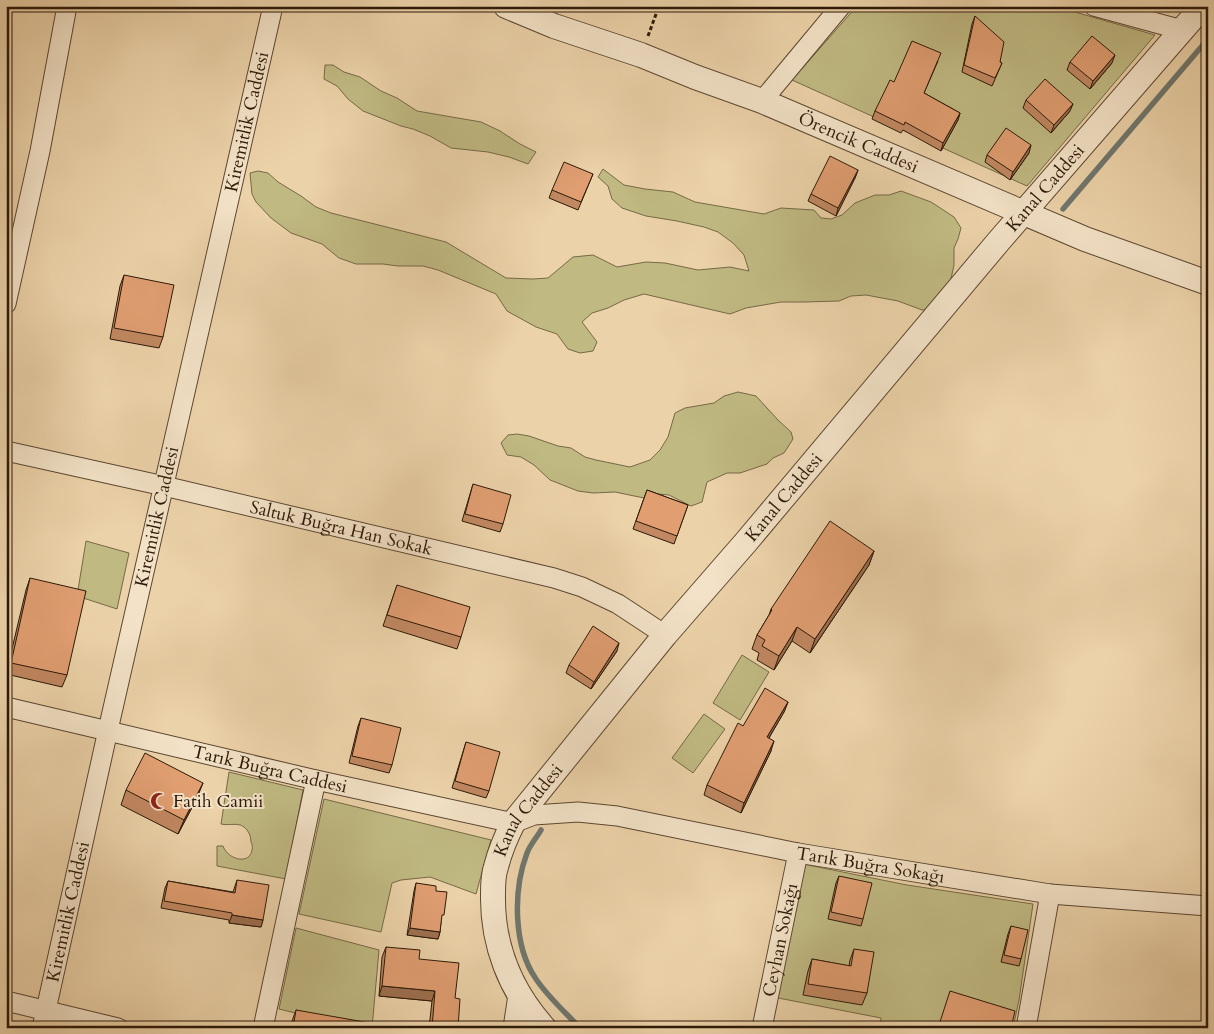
<svg xmlns="http://www.w3.org/2000/svg" width="1214" height="1034" font-family="Cardo,serif">
<rect width="100%" height="100%" fill="#ecd2a9"/>
<filter id="stains"><feTurbulence type="fractalNoise" baseFrequency=".004" numOctaves="4"/><feColorMatrix values="0 0 0 0 .2 0 0 0 0 .09 0 0 0 0 .02 0 0 0 .5 -.17"/></filter>
<radialGradient id="worn" r=".72"><stop offset=".6" stop-color="#630" stop-opacity="0"/><stop offset="1" stop-color="#630" stop-opacity=".3"/></radialGradient>
<g fill="#c0b982" stroke="#766946">
<path d="M857,6H1054L1155,35L1027,186L792,80Z"/>
<path d="M325,65H333L344,72L360,77L381,91L397,98L417,111L481,122L500,131L520,144L536,152L528,164L509,157L488,152L451,148L430,136L413,129L401,126L363,111L348,99L337,86L324,79Z"/>
<path d="M603,169L624,185L645,189L673,192L695,202L764,214L781,208L814,210L821,218L831,219L842,215L855,203L875,195H889L901,191L931,202L954,217L961,228L958,239L954,248V265L949,288L935,309L922,310L898,301L866,295L851,296L839,301L804,302H781L746,308L730,314L644,294L624,300L608,308L592,313L582,322L597,342L593,351L580,353L568,349L557,334L536,327L507,311L496,294L438,270L423,266H398L383,264H356L339,258L322,244L291,233L271,218L256,202L252,194L250,173L258,171L268,173L278,182L301,196L316,207L331,213L446,242L506,278L533,279L548,278L573,257L593,255L617,267L646,262L665,263L698,270L730,267L749,271L744,255L733,243L718,232L704,227L677,221L646,216L622,208L612,199L608,186L598,177Z"/>
<path d="M738,392L756,396L778,420L791,432L793,439L784,453L773,458L767,464L740,473H727L707,482L702,502L691,506L669,495L658,494L644,498L615,492L593,493L578,491L550,480L534,465L521,457L507,455L501,443L508,435L517,434L529,436L558,446L571,448L585,457L596,460L630,467L650,460L660,450L668,437L675,413L685,408L714,403L724,396Z"/>
<path d="M86,541L129,553L117,609L77,596Z"/>
<path d="M742,655L769,672L740,720L713,703Z"/>
<path d="M704,714L725,729L693,773L672,758Z"/>
<path d="M229,772L303,790L286,879L217,866V846H223C228,860 250,865 252,850C253,847 252,844 251,842C251,837 249,831 244,827C238,822 229,826 221,824Z"/>
<path d="M324,799L491,840L476,894L430,877L401,880L392,883L381,932L299,914Z"/>
<path d="M803,864L907,885L1033,904L1019,1000L1013,1028H880L881,1018L773,997Z"/>
<path d="M296,928L379,950L372,1028H357L279,1009Z"/>
</g>
<g fill="none" stroke-linecap="round" stroke-linejoin="round">
<g stroke="#6f776e" stroke-width="5.5">
<path d="M1063,209L1208,39"/>
<path d="M541,830C537,837 530,845 527,853C513,890 513,946 536,979C548,997 565,1012 580,1028"/>
</g>
<g stroke="#5c4731" stroke-width="21">
<g id="minor">
<path d="M1094,6L1182,30"/>
<path d="M762,101L841,6"/>
<path d="M6,304L40,151L67,6"/>
<path id="s1" d="M6,451L164,486L554,578L582,587L618,604L665,635"/>
<path id="s2" d="M6,707L316,780L513,823L534,815L578,812L617,816L798,853L1050,894L1208,906"/>
<path d="M6,1001L118,1028"/>
<path id="s3" d="M42,1028L108,730L273,6"/>
<path d="M263,1028L316,780"/>
<path d="M513,1028L518,995"/>
<path id="s4" d="M762,1028L798,853"/>
<path d="M1026,1028L1050,894"/>
</g>
</g>
<g stroke="#5c4731" stroke-width="26">
<g id="tertiary">
<path id="s5" d="M506,6L554,26L641,55L695,77L762,101L1085,239L1208,283"/>
<path id="s6" d="M544,1028C510,990 492,944 493,894C493,885 493,875 496,867C500,851 506,837 513,823L665,635L746,542L998,242L1203,6"/>
</g>
</g>
<path stroke="#2c1909" stroke-width="3" stroke-dasharray="4 2.5" stroke-linecap="butt" d="M648,36L659,6"/>
<use href="#minor" stroke="#f3e2c7" stroke-width="19"/>
<use href="#tertiary" stroke="#f3e2c7" stroke-width="24"/>
</g>
<g fill="#c18861" stroke="#2c1909">
<path d="M975,16L1000,62L1002,63L992,86L962,72L972,24Z"/>
<path d="M938,61L924,93L960,113L958,120L941,151L903,130L901,133L872,119L875,111L894,82Z"/>
<path d="M1070,62L1112,63L1090,89L1067,70Z"/>
<path d="M1026,100L1070,111L1051,133L1023,108Z"/>
<path d="M1029,153L1010,180L985,162L987,155Z"/>
<path d="M858,170L855,178L836,216L808,201L811,194Z"/>
<path d="M593,174L578,210L549,198L552,190Z"/>
<path d="M124,275L163,337L159,348L110,339L120,286Z"/>
<path d="M473,484L503,524L500,532L462,521Z"/>
<path d="M647,490L688,505L674,544L633,529Z"/>
<path d="M874,551L869,565L810,653L792,641L774,670L757,660L759,653L752,649L757,635L769,615L771,609Z"/>
<path d="M30,578L67,675L62,687L6,674L26,590Z"/>
<path d="M397,585L461,637L457,649L383,626Z"/>
<path d="M617,651L591,689L566,673L569,665Z"/>
<path d="M788,702L784,712L769,738L771,751L741,813L704,795L707,785L743,726Z"/>
<path d="M361,718L392,765L389,773L349,763L358,726Z"/>
<path d="M466,742L489,791L486,798L452,788Z"/>
<path d="M126,790L197,798L178,834L121,805Z"/>
<path d="M839,876L863,919L861,926L828,919L836,883Z"/>
<path d="M237,880L263,920L261,927L229,923V920L161,908L165,888L168,881L233,892Z"/>
<path d="M416,883L436,891L441,922L440,932L438,939L407,935L414,891Z"/>
<path d="M1011,926L1021,959L1019,966L1001,962L1008,934Z"/>
<path d="M386,947L419,959L458,1028H429L432,1001L379,996L382,957Z"/>
<path d="M854,949L867,993L862,1005L803,995L808,971L812,959L849,966L850,960Z"/>
<path d="M296,1010L375,1028H291L292,1021Z"/>
</g>
<g fill="#9d6f4f" stroke="#2c1909">
<path d="M1115,55L1112,63L1090,89L1093,81Z"/>
<path d="M1073,104L1070,111L1051,133L1054,125Z"/>
<path d="M960,113L958,120L941,151L943,143Z"/>
<path d="M1031,145L1029,153L1010,180L1013,172Z"/>
<path d="M858,170L855,178L836,216L838,208Z"/>
<path d="M874,551L869,565L810,653L815,639Z"/>
<path d="M797,627L792,641L774,670L779,656Z"/>
<path d="M619,643L617,651L591,689L594,682Z"/>
<path d="M788,702L784,712L763,748L767,737Z"/>
<path d="M774,741L771,751L741,813L744,803Z"/>
<path d="M203,783L197,798L178,834L184,820Z"/>
<path d="M232,915L263,920L261,927L229,923Z"/>
<path d="M410,928L440,932L438,939L407,935Z"/>
<path d="M382,986L435,991L432,1001L379,996Z"/>
</g>
<g fill="#e09e71" stroke="#2c1909">
<path d="M975,16L1004,42L1000,62L1002,63L995,78L964,65Z"/>
<path d="M1092,36L1115,55L1093,81L1070,62Z"/>
<path d="M912,41L941,53L924,93L960,113L943,143L905,122L904,125L875,111L890,80L894,82Z"/>
<path d="M1045,79L1073,104L1054,125L1026,100Z"/>
<path d="M1006,128L1031,145L1013,172L987,155Z"/>
<path d="M830,156L858,170L838,208L811,194Z"/>
<path d="M564,162L593,174L581,202L552,190Z"/>
<path d="M124,275L174,285L163,337L114,328Z"/>
<path d="M473,484L511,495L503,524L465,514Z"/>
<path d="M647,490L688,505L677,536L636,521Z"/>
<path d="M830,521L874,551L815,639L797,627L779,656L762,646L765,640L757,635L772,610L771,609Z"/>
<path d="M30,578L86,591L67,675L11,663Z"/>
<path d="M397,585L470,607L461,637L387,615Z"/>
<path d="M593,626L619,643L594,682L569,665Z"/>
<path d="M765,688L788,702L767,737L774,741L744,803L707,785L738,723L743,726Z"/>
<path d="M361,718L401,728L392,765L352,756Z"/>
<path d="M466,742L500,752L489,791L455,781Z"/>
<path d="M145,753L203,783L184,820L126,790Z"/>
<path d="M839,876L872,883L863,919L831,912Z"/>
<path d="M237,880L269,885L263,920L232,915V913L164,901L168,881L235,893Z"/>
<path d="M416,883L436,886V891L447,892L444,915H442L440,932L410,928Z"/>
<path d="M1011,926L1028,930L1021,959L1004,955Z"/>
<path d="M386,947L420,950L419,959L459,963L455,998L460,999L458,1028H432L435,991L382,986Z"/>
<path d="M854,949L874,952L867,993L808,984L812,959L851,966Z"/>
<path d="M950,991L1015,1011L1011,1028H938Z"/>
<path d="M296,1010L376,1024L375,1028H293Z"/>
</g>
<defs>
<g id="mosque-bare" transform="scale(1.35)"><path d="M3.5-4.9A6 6 0 1 0 3.5 4.9A5 5 0 1 1 3.5-4.9Z" fill="#8f2418" stroke="#f3e2c7" stroke-width="2.5" paint-order="stroke"/></g>
</defs>
<g fill-rule="evenodd">
<use href="#mosque-bare" x="159" y="801"/>
</g>
<g text-anchor="middle" stroke-width="4" stroke-linejoin="round" paint-order="stroke">
<g font-size="18" fill="#2c1909" stroke="#f3e2c7">
<text dy="6" stroke="none"><textPath href="#s3" startOffset="929">Kiremitlik Caddesi</textPath></text>
<text dy="6" stroke="none"><textPath href="#s5" startOffset="378">Örencik Caddesi</textPath></text>
<text dy="6" stroke="none"><textPath href="#s6" startOffset="1050">Kanal Caddesi</textPath></text>
<text dy="6" stroke="none"><textPath href="#s6" startOffset="645">Kanal Caddesi</textPath></text>
<text dy="6" stroke="none"><textPath href="#s3" startOffset="524">Kiremitlik Caddesi</textPath></text>
<text dy="6" stroke="none"><textPath href="#s1" startOffset="344">Saltuk Buğra Han Sokak</textPath></text>
<text dy="6" stroke="none"><textPath href="#s2" startOffset="271">Tarık Buğra Caddesi</textPath></text>
<text dy="6" stroke="none"><textPath href="#s6" startOffset="240">Kanal Caddesi</textPath></text>
<text dy="6" stroke="none"><textPath href="#s2" startOffset="884">Tarık Buğra Sokağı</textPath></text>
<text dy="6" stroke="none"><textPath href="#s3" startOffset="119">Kiremitlik Caddesi</textPath></text>
<text dy="6" stroke="none"><textPath href="#s4" startOffset="90">Ceyhan Sokağı</textPath></text>
</g>
<g font-size="18" fill="#2c1909" stroke="#f3e2c7" text-anchor="start">
<text x="173" y="807">Fatih Camii</text>
</g>
</g>
<rect width="1214" height="1034" fill="none" stroke="#ecd2a9" stroke-width="25"/>
<rect x="8" y="8" width="1199" height="1019" fill="none" stroke="#2c1909" stroke-width="2.5"/>
<rect x="12" y="12" width="1189" height="1009" fill="none" stroke="#2c1909"/>
<rect width="100%" height="100%" filter="url(#stains)"/>
<rect width="100%" height="100%" fill="url(#worn)"/>
</svg>
